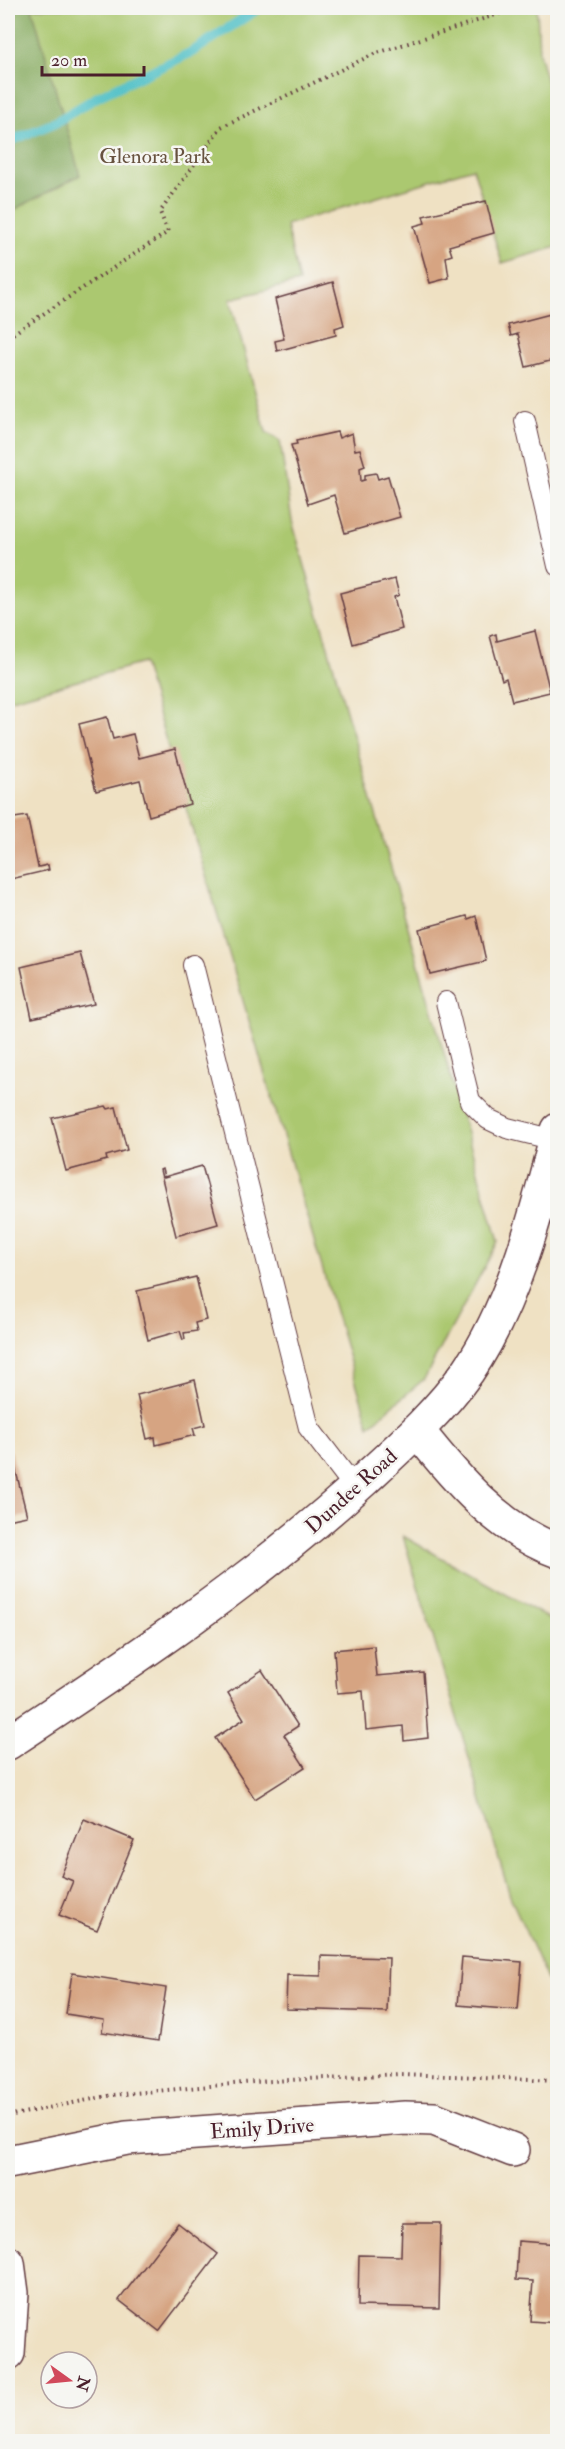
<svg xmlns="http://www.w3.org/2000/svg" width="565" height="2449" font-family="'IM FELL Double Pica',serif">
<rect width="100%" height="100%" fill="#f6f6f2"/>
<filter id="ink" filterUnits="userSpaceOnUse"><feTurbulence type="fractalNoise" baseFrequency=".0167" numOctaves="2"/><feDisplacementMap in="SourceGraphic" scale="12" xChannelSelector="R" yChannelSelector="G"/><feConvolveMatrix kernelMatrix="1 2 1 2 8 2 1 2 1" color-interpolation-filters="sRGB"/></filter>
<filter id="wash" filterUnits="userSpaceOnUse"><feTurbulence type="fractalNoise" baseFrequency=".008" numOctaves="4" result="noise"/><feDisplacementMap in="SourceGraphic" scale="24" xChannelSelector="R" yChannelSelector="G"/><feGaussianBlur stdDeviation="1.35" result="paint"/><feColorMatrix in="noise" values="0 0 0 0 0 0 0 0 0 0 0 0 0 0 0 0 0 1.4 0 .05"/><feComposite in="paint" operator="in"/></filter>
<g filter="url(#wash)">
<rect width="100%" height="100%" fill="#efe1c3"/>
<g fill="#abc86f" stroke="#7a744d" stroke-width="1.5">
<path d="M8,8H537L539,53L557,119V247L502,263L473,168L286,225L299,282L230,299L266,432L280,441L292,521L498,1242L424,1379L369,1426L143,663L8,700Z"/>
<path d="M403,1536L557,1623V2002L510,1896Z"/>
</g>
<path fill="#88ac62" stroke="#696646" stroke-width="1.5" d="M8,8H32L80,175L8,213Z"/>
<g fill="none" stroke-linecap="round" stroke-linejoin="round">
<path stroke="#53c1c8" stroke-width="10" d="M8,142L54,123L99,96L192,52L259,8"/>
</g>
<g id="blocks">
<g fill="#d6a482">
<path d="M486,201L494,233L449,246L452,255L446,257L449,278L430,283L414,226L425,223L423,216Z"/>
<path d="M333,282L344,325L335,328L336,335L277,351L275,341L284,339L275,299Z"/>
<path d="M558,312V359L526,367L518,334L511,336L508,325Z"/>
<path d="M337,432L339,438L352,433L355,450L360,449L365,466L360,468L361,481L365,480V475L376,473L378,479L388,476L400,517L345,533L334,495L308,504L291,445L297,444L296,441Z"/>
<path d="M395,579L399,595L394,597L402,629L353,644L340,593Z"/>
<path d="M535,631L550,692L512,701L506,678L502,680L490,636L496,634L497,641Z"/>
<path d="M107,717L113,739L133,734L139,758L175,749L190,804L149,816L140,780L96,791L79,724Z"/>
<path d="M27,816L38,867L48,865L49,870L11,879L8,878V819Z"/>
<path d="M467,916L468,919L476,916L486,961L430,974L419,929Z"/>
<path d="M80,953L94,1004L32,1018L21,967Z"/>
<path d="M106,1106L108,1109L116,1107L127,1150L106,1156L107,1160L66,1171L52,1118Z"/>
<path d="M202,1166L218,1224L176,1236L160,1170L162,1169L164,1177Z"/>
<path d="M196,1277L206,1320L195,1323L197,1331L184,1333L185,1339L183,1340L180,1331L148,1340L137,1291Z"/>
<path d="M195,1380L205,1425L193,1428L195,1435L156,1445L155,1437L147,1439L137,1395Z"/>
<path d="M11,1451L27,1516L8,1520V1452Z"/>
<path d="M374,1646L377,1676L423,1672L428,1738L404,1741L403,1726L366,1730L363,1691L337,1693L334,1650Z"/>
<path d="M262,1670L298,1726L284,1735L305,1767L255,1799L215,1738L244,1719L228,1693Z"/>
<path d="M84,1819L134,1840L97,1930L59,1915L73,1881L61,1876Z"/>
<path d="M321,1956L389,1958L387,2012L286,2009L287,1975L321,1976Z"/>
<path d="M462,1957L522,1962L518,2010L458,2005Z"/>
<path d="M72,1973L166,1988L158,2041L102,2032L104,2020L66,2014Z"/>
<path d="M178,2223L218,2254L159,2331L119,2300Z"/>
<path d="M402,2223H441L439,2308L358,2306L359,2255L401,2256Z"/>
<path d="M518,2241L558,2244V2323L530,2321L533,2281L516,2280Z"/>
</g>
</g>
</g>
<g filter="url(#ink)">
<use href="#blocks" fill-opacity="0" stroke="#633c42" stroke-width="1.5"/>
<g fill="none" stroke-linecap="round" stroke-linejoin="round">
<g stroke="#633c42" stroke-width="22">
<g id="service">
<path d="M525,421L558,566"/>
<path d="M193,965L309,1428L355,1488"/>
<path d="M446,1002L470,1101L488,1119L507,1128L555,1140"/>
</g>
</g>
<g stroke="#633c42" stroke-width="36">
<g id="minor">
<path d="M418,1431C455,1478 499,1530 558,1551"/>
<path d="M8,1743C131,1662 256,1579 365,1479C401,1446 439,1412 468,1371C514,1304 538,1209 558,1130"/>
<path d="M8,2162L127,2138L405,2118L434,2119L513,2150"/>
<path d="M8,2263L12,2293L8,2353"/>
</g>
</g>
<g stroke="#633c42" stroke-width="4" stroke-dasharray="1.5 4.5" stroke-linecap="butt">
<path d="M8,337L168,232L160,212L221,127L374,54L517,8"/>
<path d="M8,2116L113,2095L254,2082L399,2074L558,2080"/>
</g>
<use href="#service" stroke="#fff" stroke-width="20"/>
<use href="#minor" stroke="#fff" stroke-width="33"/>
</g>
</g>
<g text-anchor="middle" stroke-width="5" stroke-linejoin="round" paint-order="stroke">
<g font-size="21" fill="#67523f" stroke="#f6f6f2">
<text x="155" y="163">Glenora Park</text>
</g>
<g font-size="21" fill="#4a1f2b" stroke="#f6f6f2">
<text transform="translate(351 1491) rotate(-42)" y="7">Dundee Road</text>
<text transform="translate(262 2128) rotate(-4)" y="7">Emily Drive</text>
</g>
</g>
<rect width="565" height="2449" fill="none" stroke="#f6f6f2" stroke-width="30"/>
<g transform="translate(69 2380) rotate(105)"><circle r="28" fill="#f6f6f2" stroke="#b1a0a2" stroke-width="1.5"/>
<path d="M0-4.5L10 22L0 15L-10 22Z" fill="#d1495b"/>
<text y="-9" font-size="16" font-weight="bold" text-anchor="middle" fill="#4a1f2b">N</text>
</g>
<path d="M42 66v9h102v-9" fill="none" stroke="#4a1f2b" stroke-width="3"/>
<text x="51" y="66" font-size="18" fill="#4a1f2b" stroke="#f6f6f2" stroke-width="4.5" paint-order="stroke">20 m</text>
</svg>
